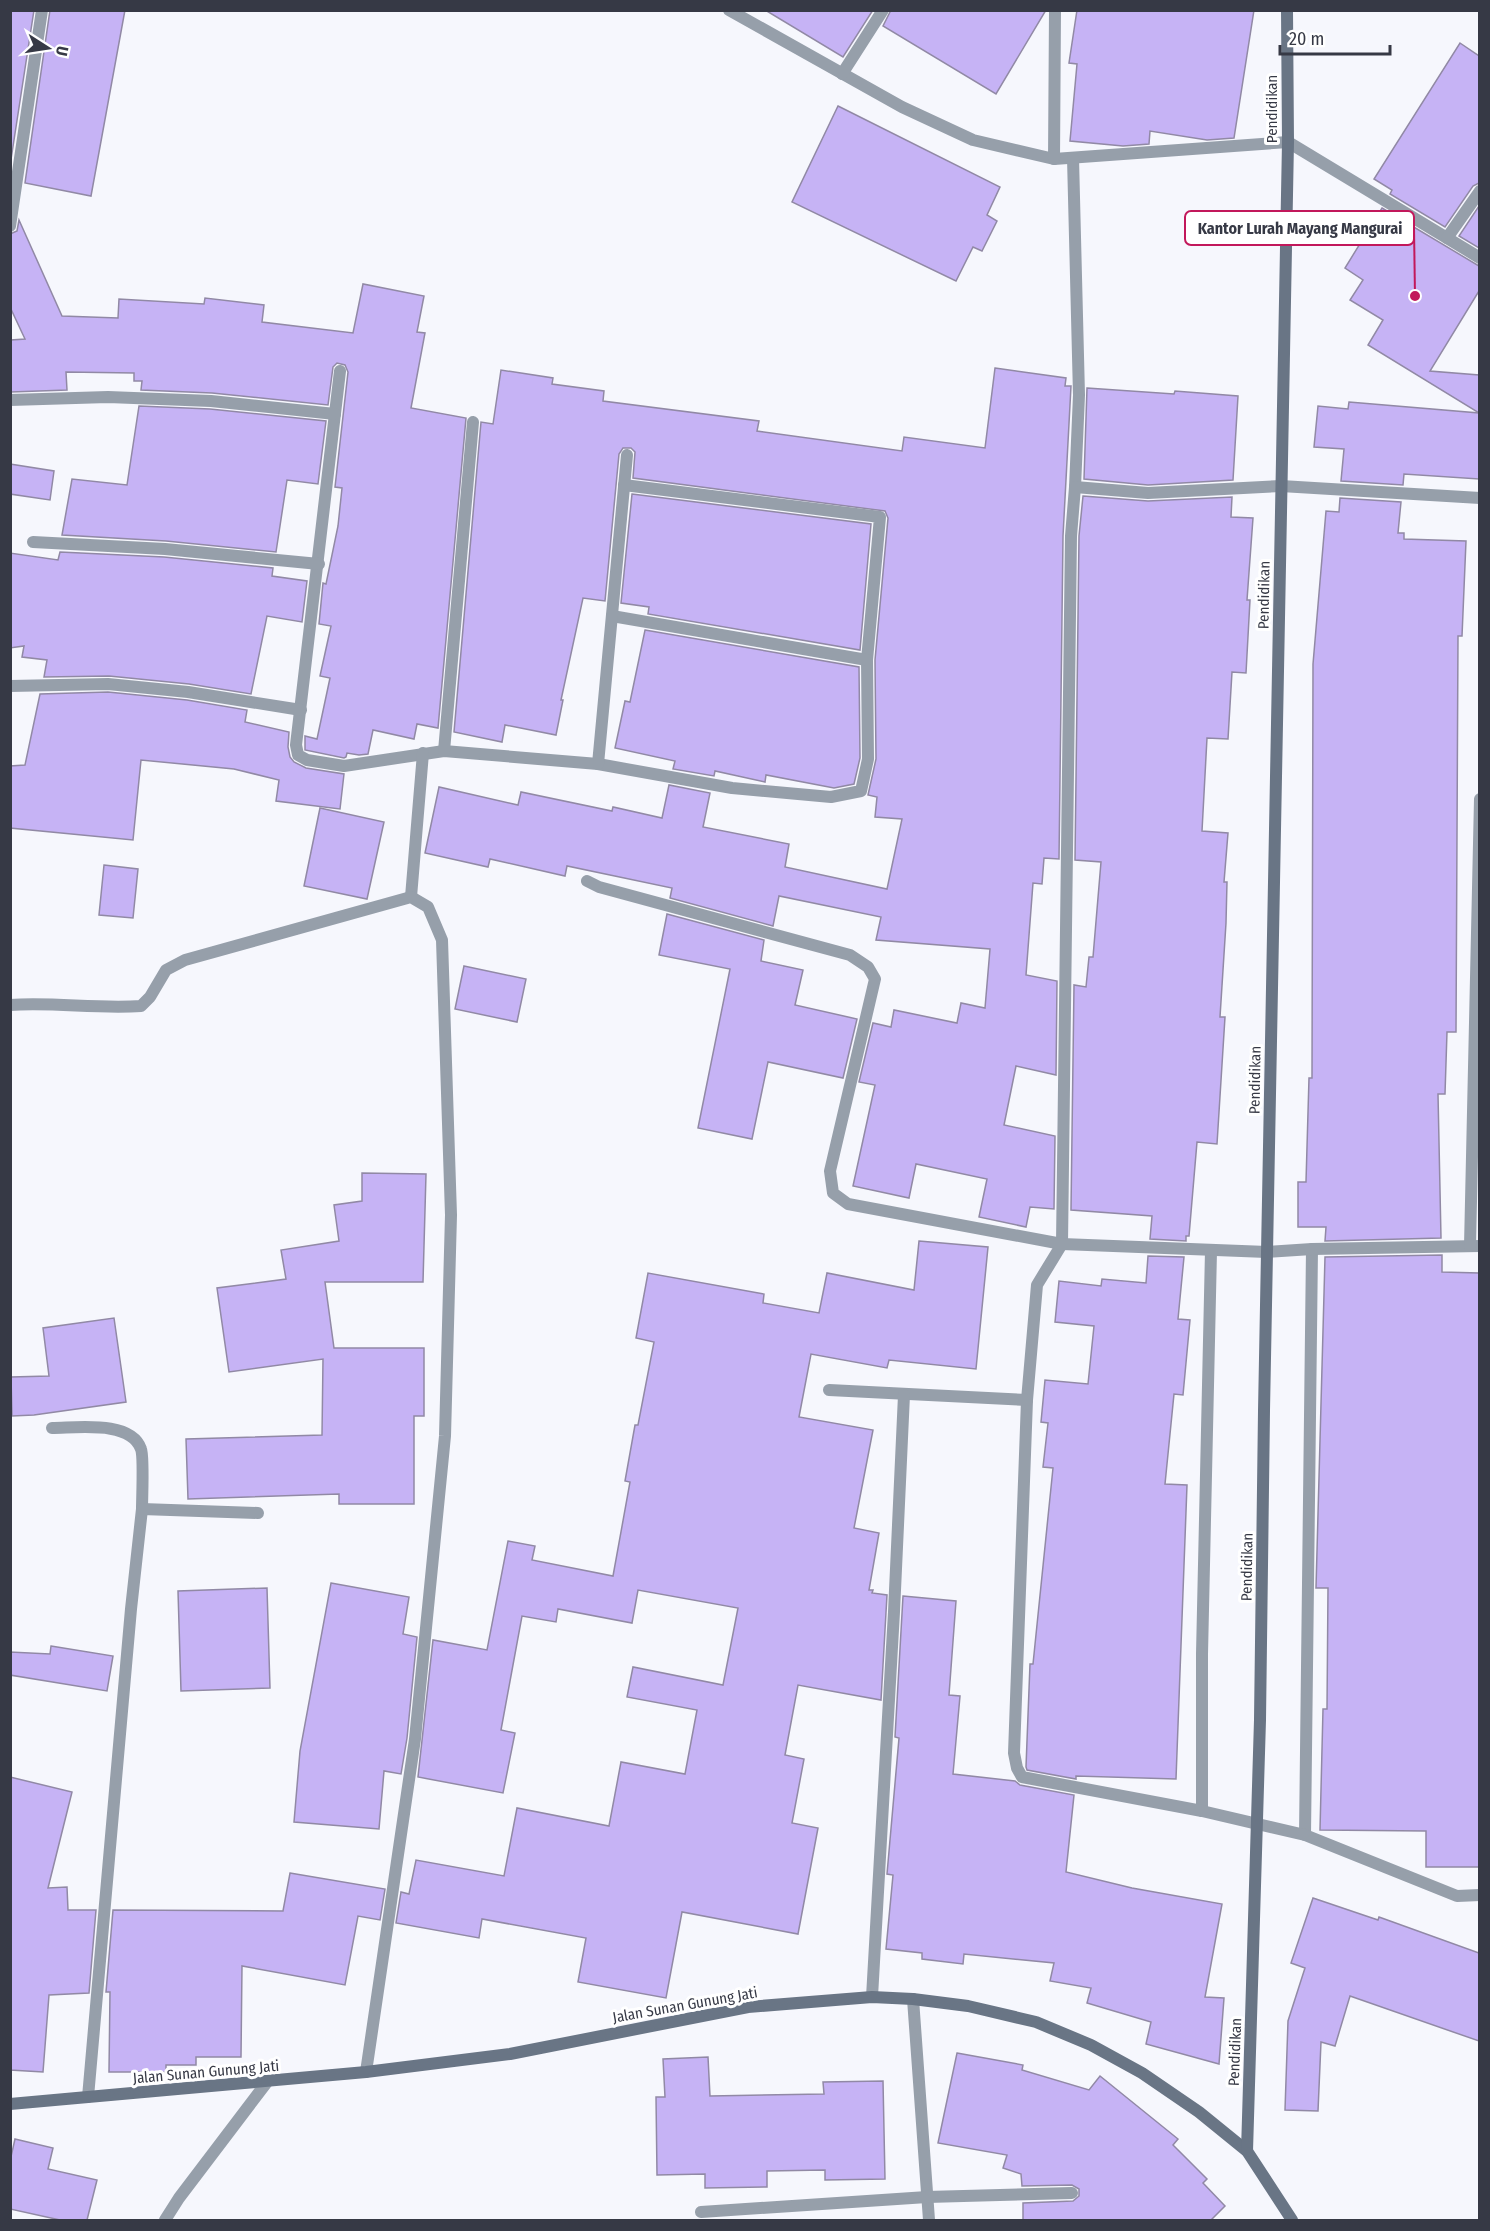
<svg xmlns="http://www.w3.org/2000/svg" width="1490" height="2231" font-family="'Fira Sans Condensed',sans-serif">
<rect width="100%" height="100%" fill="#f6f7fd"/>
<g fill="#c6b3f5" stroke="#9189a5" stroke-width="1.5">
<path d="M10,10H34L10,166Z"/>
<path d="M50,10H125L91,196L25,183Z"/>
<path d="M765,10H873L843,57Z"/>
<path d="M891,10H1046L996,94L883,26Z"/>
<path d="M1077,10H1254L1234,138L1207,140L1150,131L1149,144L1123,146L1070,141L1077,64L1069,63Z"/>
<path d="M1460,43L1479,56V183L1473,186L1445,227L1390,194L1392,190L1374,179Z"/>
<path d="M838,106L1000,187L987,215L997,221L982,251L973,247L956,281L792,202Z"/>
<path d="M1479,206V248L1459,236Z"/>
<path d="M1382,208L1479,266V291L1430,371L1479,375V413L1368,345L1383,320L1350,300L1363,280L1345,268Z"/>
<path d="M19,220L62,316L118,318L119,299L204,304L205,298L264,305L262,322L353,333L363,284L424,296L417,332L425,333L411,408L466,418L438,728L417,724L414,739L373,730L368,754L359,755L347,753L346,757L344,758L305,750V736L317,739L330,678L320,676L331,626L319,624L323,583L326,584L338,526L342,488L335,487L348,372L345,365L337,363L333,367L328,405L212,393L141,390L142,381H134V373L66,372L67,390L11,392V340L25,339L10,307V234L17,231Z"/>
<path d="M995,368L1066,378L1065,386H1071L1063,536L1059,859L1044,858L1042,884L1033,883L1026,975L1057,981L1056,1075L1016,1066L1004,1125L1055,1136L1054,1209L1030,1207L1026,1227L979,1217L987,1179L916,1164L909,1198L853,1186L875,1085L859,1082L873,1023L891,1027L894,1010L957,1023L961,1003L985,1008L990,949L876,940L881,917L779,896L773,926L670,898L672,888L567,866L565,876L490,859L488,867L425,853L439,787L518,805L521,792L612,811L613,807L662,818L669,785L710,793L703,827L789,844L785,867L887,889L902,819L875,817L877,797L868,795L876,759L875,660L888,518L885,511L633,478L635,452L631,448H623L619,454L605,601L583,598L561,700H563L556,735L505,725L502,742L454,732L481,422L493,424L501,370L553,378L552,384L604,391L603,401L759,421L757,431L902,451L904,437L985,448Z"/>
<path d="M1087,388L1174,394L1175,391L1238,396L1233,480L1148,485L1084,479Z"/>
<path d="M1349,402L1479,413V479L1404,474L1403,485L1341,481L1344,449L1314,447L1318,406L1348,409Z"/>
<path d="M139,406L210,409L326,421L318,484L287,480L276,552L166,541L62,535L72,479L127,485Z"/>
<path d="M10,464L54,471L50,500L10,494Z"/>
<path d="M632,494L871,524L860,650L648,614L649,607L621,603Z"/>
<path d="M1083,496L1148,501L1232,497L1231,517L1253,518L1247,600H1250L1246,673L1232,672L1228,739L1207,738L1202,831L1228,833L1224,882H1227L1226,923L1220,1017H1225L1217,1144L1197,1142L1189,1236H1186V1241L1150,1239L1152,1216L1071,1210L1074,985L1086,987L1089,957H1093L1101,862L1075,860L1079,536Z"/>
<path d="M1340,498L1401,502L1398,533H1404V539L1466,541L1462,636H1458L1456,1032H1447L1445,1094H1438L1441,1238L1325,1241L1326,1227H1298V1182H1306L1309,1078H1312L1313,664L1326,511L1339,512Z"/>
<path d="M60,552L164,557L273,568L272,576L307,581L302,622L267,616L251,694L189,684L109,676L44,677L47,660L22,657L24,646L10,648V553L58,560Z"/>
<path d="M645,630L859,667L860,758L854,784L834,788L766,775L765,782L715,771L714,776L673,769L675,761L615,748L625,701L630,702Z"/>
<path d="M108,692L187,700L247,710L245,722L289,732L288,747L290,757L294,762L306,768L344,774L340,809L276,801L279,780L234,769L141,760L133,840L10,828V766L25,765L40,694Z"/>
<path d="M320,808L384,822L367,899L304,886Z"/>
<path d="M104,865L138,869L133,918L99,915Z"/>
<path d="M667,914L764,940L761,961L803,970L795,1005L857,1019L843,1078L768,1062L752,1139L698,1128L730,969L659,955Z"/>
<path d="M464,966L526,979L517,1022L455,1009Z"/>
<path d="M362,1173L426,1174L423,1282H325L334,1348H424V1416H414V1504H339V1494L188,1499L186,1439L322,1435L323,1359L229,1372L217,1288L286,1279L281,1250L339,1241L334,1205L362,1201Z"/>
<path d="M919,1241L988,1247L976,1369L889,1360L887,1368L811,1354L799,1417L873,1430L854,1528L879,1533L869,1590H873L872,1593L887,1595L881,1700L798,1685L785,1755L804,1759L792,1823L818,1828L798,1934L682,1912L666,1998L578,1982L586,1938L482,1919L479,1938L396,1923L401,1892L409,1894L416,1860L504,1876L517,1808L609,1826L621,1762L685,1774L697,1710L627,1697L633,1667L723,1685L738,1608L638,1590L632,1623L558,1609L556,1622L522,1616L501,1730L515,1733L503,1793L418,1777L433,1640L487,1650L508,1541L535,1546L532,1560L613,1576L630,1482L625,1481L635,1425H638L654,1342L636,1338L648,1273L764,1294L763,1303L819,1313L827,1273L914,1290Z"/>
<path d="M1442,1255V1272L1479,1273V1867H1426V1831L1320,1830L1323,1709H1327L1328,1588H1316L1325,1257Z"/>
<path d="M1148,1256L1184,1257L1178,1319L1190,1320L1183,1395L1174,1394L1165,1484L1187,1485L1176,1779L1076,1776V1779L1027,1770L1026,1767L1030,1664H1033L1053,1468L1043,1467L1048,1423L1041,1422L1045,1380L1088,1384L1094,1326L1055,1322L1059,1281L1101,1286L1102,1279L1146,1283Z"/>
<path d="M114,1318L126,1402L34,1415L12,1416L11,1377L49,1376L43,1328Z"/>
<path d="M331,1583L409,1597L403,1634L417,1637L407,1738L401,1774L384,1771L379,1829L294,1822L300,1751Z"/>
<path d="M267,1588L270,1688L181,1691L178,1591Z"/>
<path d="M903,1596L956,1601L949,1695L960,1696L953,1774L1015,1781L1020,1785L1074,1795L1066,1872L1132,1888L1222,1904L1205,1997L1224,1998L1219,2064L1146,2044L1151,2022L1087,2003L1091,1988L1050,1981L1054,1963L964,1954L963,1964L922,1959V1953L886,1949L893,1875L887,1874L899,1738L895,1737Z"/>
<path d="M51,1646L113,1656L107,1691L10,1675V1652L50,1654Z"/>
<path d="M10,1777L72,1792L48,1888L67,1887L68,1910H96L89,1993L49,1995L43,2072L10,2070Z"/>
<path d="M290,1873L385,1889L380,1920L358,1916L345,1985L242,1966L241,2057H196V2065H166V2072H109L110,1992H106L113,1910L283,1911Z"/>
<path d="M1313,1898L1378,1920L1379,1917L1479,1953V2041L1350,1996L1335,2046L1321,2042L1318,2111L1285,2110L1288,2021L1305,1968L1291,1963Z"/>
<path d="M957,2053L1023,2065L1022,2070L1089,2090L1100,2076L1178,2139L1173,2145L1207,2179L1203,2183L1225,2206L1211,2220H1023V2203L1073,2201L1079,2196V2189L1072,2185L1022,2186L1021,2174L1003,2168L1007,2155L938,2143Z"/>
<path d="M708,2057L710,2096L824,2094L823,2082L883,2081L885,2179L825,2180V2170L767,2171V2187L705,2188V2174L657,2175L656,2097H665L663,2059Z"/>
<path d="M15,2139L53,2148L48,2169L97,2180L87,2220H60L10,2209V2161Z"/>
</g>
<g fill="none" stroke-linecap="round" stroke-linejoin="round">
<g stroke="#969faa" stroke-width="12">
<path d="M1202,1811V1654L1211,1251"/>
<path d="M1305,1835L1312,1249"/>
</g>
<g stroke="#969faa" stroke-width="12">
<path d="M729,10L902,107L973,140L1054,159L1288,142L1480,258"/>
<path d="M842,74L883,10"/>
<path d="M1073,158L1079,395L1075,487"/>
<path d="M1054,159L1055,10"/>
<path d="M10,226L42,10"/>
<path d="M1447,238L1480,191"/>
<path d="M340,371L296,745L298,755L307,760L344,766L444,751L598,764L732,788L831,797L861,791L868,759L867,660L880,517L624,485"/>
<path d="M10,400L108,397L211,401L335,414"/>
<path d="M1480,498L1281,486L1148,493L1075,487L1071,536L1062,1244L1037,1285L1027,1400L1014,1753L1017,1768L1022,1777L1202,1811L1305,1835L1457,1896L1480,1895"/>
<path d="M33,542L165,549L319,564"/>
<path d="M612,616L867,660"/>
<path d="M10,686L108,684L188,692L301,710"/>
<path d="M444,751L473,422"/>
<path d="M598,764L627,455"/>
<path d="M587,881L599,887L850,955L868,967L875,979L830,1171L833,1193L848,1204L1062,1244L1267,1252L1312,1249L1480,1246"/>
<path d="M411,897L423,753"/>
<path d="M10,1005C54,1002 97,1009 141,1006L150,997L166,970L185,960L411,897L428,907L442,940L451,1215L445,1436L415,1739L366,2072"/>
<path d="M1470,1246L1480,799"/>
<path d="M829,1390L1027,1400"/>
<path d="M52,1428C77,1428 131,1420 141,1449C144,1457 142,1498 142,1509"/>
<path d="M872,1997L894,1612L904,1395"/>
<path d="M913,1999L929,2220"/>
<path d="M88,2097L131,1609L142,1509L258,1513"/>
<path d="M701,2212L927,2197L1072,2193"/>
<path d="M165,2220L179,2198L267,2082"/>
</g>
<g stroke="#697585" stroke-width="12">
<path d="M10,2104L366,2072L510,2054L748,2007L872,1997L913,1999L968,2006L1036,2022L1091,2045L1142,2073L1199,2112L1247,2151L1292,2220"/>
<path d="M1247,2151L1260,1720L1264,1411L1288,142L1287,10"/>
</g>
</g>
<g text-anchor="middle" stroke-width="6" stroke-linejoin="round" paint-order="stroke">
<g font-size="15" fill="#363945" stroke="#fff">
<text transform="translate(1272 109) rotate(-90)" y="5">Pendidikan</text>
<text transform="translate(1264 595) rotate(-89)" y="5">Pendidikan</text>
<text transform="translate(1255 1080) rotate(-89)" y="5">Pendidikan</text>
<text transform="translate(1247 1567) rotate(-89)" y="5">Pendidikan</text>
<text transform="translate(685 2005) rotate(-10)" y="5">Jalan Sunan Gunung Jati</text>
<text transform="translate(1235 2052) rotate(-88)" y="5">Pendidikan</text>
<text transform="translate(206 2072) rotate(-5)" y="5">Jalan Sunan Gunung Jati</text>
</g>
</g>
<path fill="none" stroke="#c2185b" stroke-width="2" d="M1415 296L1414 228"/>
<circle fill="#c2185b" stroke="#fff" stroke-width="2" cx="1415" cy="296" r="6"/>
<rect fill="#fff" stroke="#c2185b" stroke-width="2" x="1185" y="211" width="229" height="34" rx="6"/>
<g font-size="16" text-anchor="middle" font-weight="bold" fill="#363945">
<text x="1300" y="234">Kantor Lurah Mayang Mangurai</text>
</g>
<rect width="1490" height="2231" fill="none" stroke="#363945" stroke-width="24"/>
<g transform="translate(48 48) rotate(102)" stroke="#ffffff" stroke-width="4.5" paint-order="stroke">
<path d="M0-4.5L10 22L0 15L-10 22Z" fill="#363945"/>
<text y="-9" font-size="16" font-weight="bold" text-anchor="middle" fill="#363945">U</text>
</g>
<path d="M1280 45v9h110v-9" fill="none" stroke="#363945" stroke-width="3"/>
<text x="1289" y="45" font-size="18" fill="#363945" stroke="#ffffff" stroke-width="4.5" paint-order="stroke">20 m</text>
</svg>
